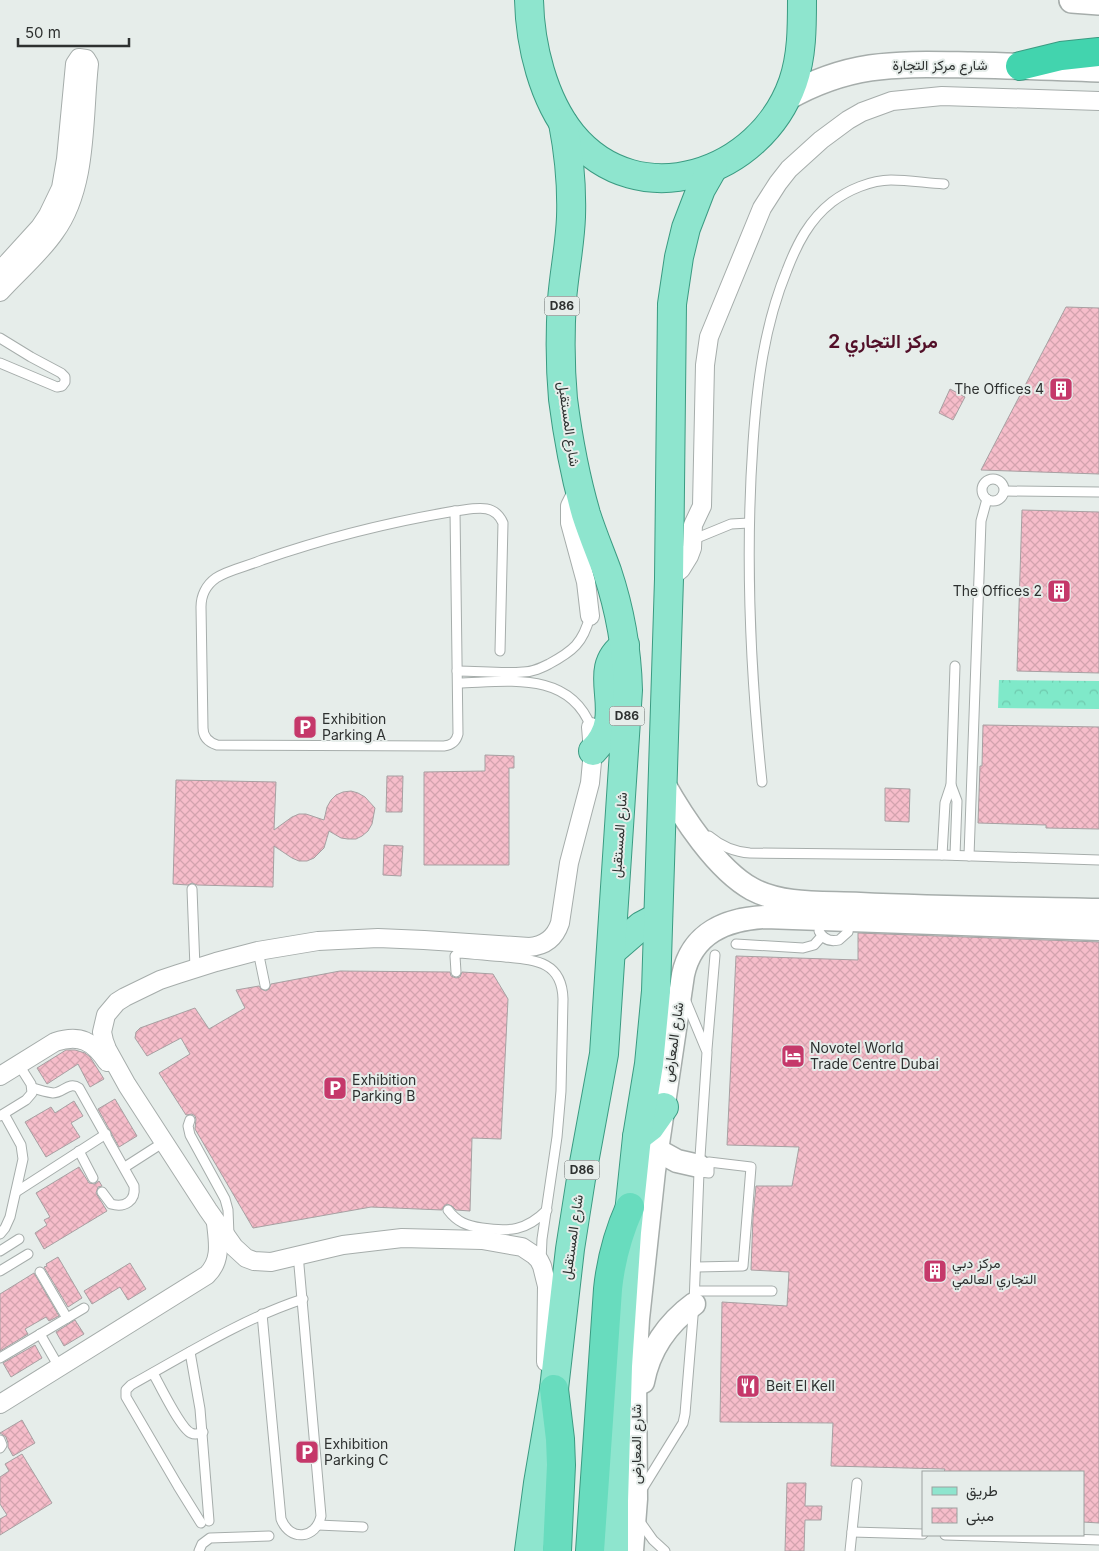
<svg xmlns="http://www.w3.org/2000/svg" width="1099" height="1551" font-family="Inter,Vazirmatn,sans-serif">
<defs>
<pattern id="park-crowns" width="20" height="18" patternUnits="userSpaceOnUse" patternTransform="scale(1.25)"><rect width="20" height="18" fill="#7fe9c9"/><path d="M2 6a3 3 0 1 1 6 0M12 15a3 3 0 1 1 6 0" fill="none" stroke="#6ec8ad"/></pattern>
<pattern id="building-cross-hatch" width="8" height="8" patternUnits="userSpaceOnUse" patternTransform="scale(1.25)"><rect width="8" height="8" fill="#f6bdca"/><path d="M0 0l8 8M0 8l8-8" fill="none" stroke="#d3a3ae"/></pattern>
</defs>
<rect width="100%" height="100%" fill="#e6edea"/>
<path fill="url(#park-crowns)" d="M999,680L1099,681V709L998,708Z"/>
<g fill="url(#building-cross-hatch)" stroke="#a7a0a2">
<path d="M1066,307L1099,308V474L981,470Z"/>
<path d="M950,389L965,397L953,420L939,413Z"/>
<path d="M1022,510L1099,512V673L1017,671Z"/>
<path d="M983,725L1099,727V829L1046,828V825L978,823L980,766H982Z"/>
<path d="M485,755L514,756V768H509V865H424V772L485,771Z"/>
<path d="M387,776H403L402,812H386Z"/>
<path d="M176,780L276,782L274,830L292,817L299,814H306L324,820L327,807L331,800L336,795L343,792L351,791L358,793L365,797L375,808L372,824L368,831L362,836L356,839H348L341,838L329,831L324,848L314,858L307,861H299L292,858L274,846L273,887L197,885L192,883L188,885L173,884Z"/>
<path d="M885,788L910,789L909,822L885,821Z"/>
<path d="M384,845L403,846L401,876L383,875Z"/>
<path d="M858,933L1099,942V1523L1083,1522V1472H944L945,1469L831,1466L833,1423L720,1422L722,1302L787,1306L789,1272L751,1270L753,1217L756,1186H792L799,1147L727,1145L736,956L858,960Z"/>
<path d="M340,971L450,972L451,976L456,978L460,977L462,972L493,974L508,999L501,1139L472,1138L470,1211L456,1210L452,1206L447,1204L444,1206L442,1210L371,1207L253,1228L195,1129L196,1119L195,1116L192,1114L186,1115L159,1073L190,1054L181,1038L147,1056L135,1038L136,1032L140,1028L195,1008L209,1029L245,1008L236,990L259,986L261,989L266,991L269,989L271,984Z"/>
<path d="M66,1050H75L85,1053L90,1057L104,1079L90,1087L78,1064L47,1084L37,1068Z"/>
<path d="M115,1099L137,1136L119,1147L98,1109Z"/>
<path d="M74,1101L83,1116L71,1123L80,1137L46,1157L25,1122L51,1107L55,1113Z"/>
<path d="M79,1167L89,1183L95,1184L99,1181L102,1186L98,1187L96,1193L107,1211L44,1249L35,1233L47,1225L44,1220L50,1217L36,1193Z"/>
<path d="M58,1257L82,1298L68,1307L44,1267L47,1266L46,1264Z"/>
<path d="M130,1263L146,1289L128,1300L120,1287L92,1304L84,1291Z"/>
<path d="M34,1273L59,1316L49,1321L46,1317L25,1329L28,1334L0,1351V1294Z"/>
<path d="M75,1320L84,1334L64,1346L56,1332Z"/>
<path d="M35,1345L42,1358L11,1377L3,1363Z"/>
<path d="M22,1420L35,1443L13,1456L8,1447V1443L6,1437L0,1433Z"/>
<path d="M22,1454L52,1503L0,1535V1519L7,1515L0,1504V1477L9,1471L5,1464Z"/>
<path d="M787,1483H806L805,1506H822L821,1520H805L804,1551H785Z"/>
</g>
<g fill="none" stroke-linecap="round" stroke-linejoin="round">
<g stroke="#a6adab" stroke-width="11">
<g id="service">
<path d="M0,338L31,357L61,373L65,377V382L62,386L57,387L0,363"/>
<circle cx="993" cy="490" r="11"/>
<path d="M1005,491L1099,492"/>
<path d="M455,511L458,734C456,742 452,745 444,746L217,745C208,742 203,737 203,728L201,607C201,596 206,585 216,578C228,570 248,566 262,560C325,538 390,522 455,511Z"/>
<path d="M455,511C474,509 494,502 503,523L500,651"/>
<path d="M692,540L731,524L749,523"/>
<path d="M457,671C479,671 502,674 523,672C533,672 541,668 549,664C573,651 583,643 590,616"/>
<path d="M458,683C507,682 569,670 591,727"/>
<path d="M762,782C750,669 745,557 753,443C757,384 764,326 787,270C797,244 809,220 832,202C848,190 871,180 891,180C909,180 926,183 944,184"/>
<path d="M951,785L957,801L955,855"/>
<path d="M709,836C722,847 734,852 750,853L942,855L1099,860"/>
<path d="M942,855L945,803L951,785L955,666"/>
<path d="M969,856L981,521L987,499"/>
<path d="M192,889L195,968"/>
<path d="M819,931C823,939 830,942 839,940L848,932L850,921"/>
<path d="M736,944L803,948L814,945L822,936"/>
<path d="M258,951L265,985"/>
<path d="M456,972L455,956L458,953C474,954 490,956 505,957C535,960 562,961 563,999L561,1091L557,1137L542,1239L541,1261"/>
<path d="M707,1049L715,955"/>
<path d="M33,1088C39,1090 46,1092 53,1093C63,1093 69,1081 79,1088L134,1186C136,1201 125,1208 111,1204L102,1192"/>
<path d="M0,1116L26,1100L32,1093L31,1084L19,1065"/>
<path d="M190,1120L188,1126L190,1135L225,1199L228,1210L229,1235"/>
<path d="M79,1151L93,1178"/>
<path d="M125,1167L164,1142"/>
<path d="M16,1192L106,1134"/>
<path d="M448,1210C457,1222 467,1226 482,1228C509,1232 526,1231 547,1210"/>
<path d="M0,1234L5,1228L10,1217L23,1159L21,1145L4,1114"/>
<path d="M0,1251L19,1239"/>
<path d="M697,1267L743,1266L751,1167L709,1162V1173L699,1172"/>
<path d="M0,1271L28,1254"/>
<path d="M40,1272L67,1318"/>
<path d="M695,1291H772"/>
<path d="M262,1314L281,1519C290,1542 316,1539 321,1516L298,1254"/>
<path d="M40,1334L59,1367"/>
<path d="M190,1352L200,1409L209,1521"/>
<path d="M0,1358L84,1308"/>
<path d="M153,1373C159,1384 181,1429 191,1433C195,1435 199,1434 203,1432"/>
<path d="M0,1440L2,1445L0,1448"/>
<path d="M641,1491L683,1423L685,1414L694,1304L699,1172L707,1052L685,999"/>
<path d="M638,1519L653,1540L665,1551"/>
<path d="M201,1523L178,1486L126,1397V1390L131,1385C187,1354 242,1319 303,1299"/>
<path d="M318,1525L363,1527"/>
<path d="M852,1532L923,1534"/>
<path d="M945,1535L1099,1540"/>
<path d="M199,1551L202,1544L210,1538L269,1536"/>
<path d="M850,1551L857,1483"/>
</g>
</g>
<g stroke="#a6adab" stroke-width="20">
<g id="minor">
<path d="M0,271L40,227L48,215L61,188L66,159L75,64L79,58L86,59L89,64C83,118 88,187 55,232C40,254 18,272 0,292"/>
<path d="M579,488L570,506V523L586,582L590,616"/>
<path d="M669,579L681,569L689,556L692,548L693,525L702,506L705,365L709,337L762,208L778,183L789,169L821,140L848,120L862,112L892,101L942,96L1099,101"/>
<path d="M0,1076L55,1042C80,1034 93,1041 107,1062"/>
<path d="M546,1362L547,1286L542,1266L539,1260L534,1255L522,1247L482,1240L402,1238L343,1245L271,1262L254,1261L246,1258L234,1247L208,1210L127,1085L107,1049L104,1041L102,1032L106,1015L117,1002L125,997L160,980L178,974L216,962L258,951L318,941L378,938L424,940L529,947C545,946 555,938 560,923L569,863L590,783L593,751L591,727"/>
<path d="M0,1404L207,1275C222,1260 218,1242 216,1223"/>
</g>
</g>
<g stroke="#a6adab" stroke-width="25">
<g id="tertiary">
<path d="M663,782C682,816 717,870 752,889C784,906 825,902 860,904C940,908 1019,908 1099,910"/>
<path d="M657,1150L677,1161L699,1166"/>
<path d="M643,1382C649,1350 668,1323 694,1304"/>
<path d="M632,1551L636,1499L635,1372L638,1319L654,1171L683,975C692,933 726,919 765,917L1099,929"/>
</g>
</g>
<g stroke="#a6adab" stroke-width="28">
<g id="secondary">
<path d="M1072,0L1099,2"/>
<path d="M786,98C851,61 898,64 970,65C1013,66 1056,67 1099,69"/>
</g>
</g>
<g stroke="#3b9b82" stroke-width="30">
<g id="primary">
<path d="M529,0C530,45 543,99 572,135C639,216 761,174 793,82C802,56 802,27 802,0"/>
<path d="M593,751C601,743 607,733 609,721C614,693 596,665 625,645"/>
<path d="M611,952L641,926L658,917"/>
<path d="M637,1137L650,1127L664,1107"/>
<path d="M529,1551L538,1483L554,1389L570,1249L581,1179L604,1054L628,690C627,649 620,610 607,571C600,552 592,533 586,514C575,476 568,438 563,399C560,366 560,333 562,300C564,273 570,245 571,217C572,186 569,154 563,123"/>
<path d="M614,1551V1501L618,1366L627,1232L637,1137L649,1064L656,991L669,579L672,304L679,257L686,228L701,189L713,168"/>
</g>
</g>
<g stroke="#3b9b82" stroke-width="30">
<g id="trunk">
<path d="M554,1389L560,1439L561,1465L557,1551"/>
<path d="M590,1551L608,1289C611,1260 618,1234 630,1207"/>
</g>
</g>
<g stroke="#3b9b82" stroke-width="30">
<path id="motorway" d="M1020,66L1061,56L1099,52"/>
</g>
<use href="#service" stroke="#fff" stroke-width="9"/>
<use href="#minor" stroke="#fff" stroke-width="18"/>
<use href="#tertiary" stroke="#fff" stroke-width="22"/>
<use href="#secondary" stroke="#fff" stroke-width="25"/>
<use href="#primary" stroke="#8ee5ce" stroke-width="28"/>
<use href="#trunk" stroke="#68dcbe" stroke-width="28"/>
<use href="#motorway" stroke="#42d4ae" stroke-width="28"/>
</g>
<defs>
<g id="building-square" transform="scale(1.25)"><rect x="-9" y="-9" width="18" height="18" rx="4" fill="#c5386a" stroke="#e6edea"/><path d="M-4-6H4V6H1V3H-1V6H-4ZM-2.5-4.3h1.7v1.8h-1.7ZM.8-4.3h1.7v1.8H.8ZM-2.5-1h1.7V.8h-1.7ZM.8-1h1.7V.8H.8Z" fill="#fff"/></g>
<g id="parking-square" transform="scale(1.25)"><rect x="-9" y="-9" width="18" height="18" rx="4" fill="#c5386a" stroke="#e6edea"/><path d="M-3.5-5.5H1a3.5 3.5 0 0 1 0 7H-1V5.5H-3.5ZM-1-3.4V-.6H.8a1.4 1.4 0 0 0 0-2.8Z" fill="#fff"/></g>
<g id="hotel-square" transform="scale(1.25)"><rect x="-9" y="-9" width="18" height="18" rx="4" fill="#c5386a" stroke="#e6edea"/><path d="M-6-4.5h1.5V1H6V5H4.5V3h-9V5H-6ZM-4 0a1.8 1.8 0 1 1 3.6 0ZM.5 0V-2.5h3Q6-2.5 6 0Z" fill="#fff"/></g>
<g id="restaurant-square" transform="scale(1.25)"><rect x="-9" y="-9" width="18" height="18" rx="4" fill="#c5386a" stroke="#e6edea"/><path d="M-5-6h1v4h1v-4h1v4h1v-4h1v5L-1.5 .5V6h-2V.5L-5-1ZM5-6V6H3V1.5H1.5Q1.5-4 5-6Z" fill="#fff"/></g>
</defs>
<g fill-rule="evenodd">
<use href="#building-square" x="1061" y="389"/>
<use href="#building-square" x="1059" y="591"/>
<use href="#parking-square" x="305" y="727"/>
<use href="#hotel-square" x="793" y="1056"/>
<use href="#parking-square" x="335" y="1088"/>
<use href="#building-square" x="935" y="1271"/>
<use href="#restaurant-square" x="748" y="1386"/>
<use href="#parking-square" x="307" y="1452"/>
</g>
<g text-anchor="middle" stroke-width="4" stroke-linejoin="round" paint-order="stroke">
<g fill="#e6edea" stroke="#656968" stroke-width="1">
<rect x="544.5" y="296.5" width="35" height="19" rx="4"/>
<rect x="609.5" y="706.5" width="35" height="19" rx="4"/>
<rect x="564.5" y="1160.5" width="35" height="19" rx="4"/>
</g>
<g font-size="12" font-weight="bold" fill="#2e3130">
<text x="562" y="310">D86</text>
<text x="627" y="720">D86</text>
<text x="582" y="1174">D86</text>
</g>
<g font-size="14" fill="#2e3130" stroke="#e6edea">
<text x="940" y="70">شارع مركز التجارة</text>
<text transform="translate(569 424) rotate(82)" y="5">شارع المستقبل</text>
<text transform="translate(619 835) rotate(-86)" y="5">شارع المستقبل</text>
<text transform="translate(673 1042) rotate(-82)" y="5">شارع المعارض</text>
<text transform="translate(572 1237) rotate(-82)" y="5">شارع المستقبل</text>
<text transform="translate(636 1444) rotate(-90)" y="5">شارع المعارض</text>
</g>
<g font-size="14" fill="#2e3130" stroke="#e6edea" text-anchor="start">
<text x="1044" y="394" text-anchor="end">The Offices 4</text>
<text x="1042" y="596" text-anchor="end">The Offices 2</text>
<text x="322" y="724">Exhibition<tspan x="322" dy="16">Parking A</tspan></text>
<text x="810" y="1053">Novotel World<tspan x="810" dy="16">Trade Centre Dubai</tspan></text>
<text x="352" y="1085">Exhibition<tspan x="352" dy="16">Parking B</tspan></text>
<text x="952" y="1268">مركز دبي<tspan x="952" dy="16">التجاري العالمي</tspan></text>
<text x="766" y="1391">Beit El Kell</text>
<text x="324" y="1449">Exhibition<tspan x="324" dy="16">Parking C</tspan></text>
</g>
<g font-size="19" font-weight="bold" fill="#520f28" stroke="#e6edea">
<text x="883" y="348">مركز التجاري 2</text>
</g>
</g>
<rect x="922" y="1471" width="162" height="65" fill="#e6edea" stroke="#9ca2a0"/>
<rect x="932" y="1487" width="25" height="8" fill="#8ee5ce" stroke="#9ca2a0"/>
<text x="966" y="1496" font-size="15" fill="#2e3130">طريق</text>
<rect x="932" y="1508" width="25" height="15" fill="url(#building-cross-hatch)" stroke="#9ca2a0"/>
<text x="966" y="1521" font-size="15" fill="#2e3130">مبنى</text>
<path d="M18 38v8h111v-8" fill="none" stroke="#2e3130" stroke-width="2.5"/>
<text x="25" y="38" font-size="15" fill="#2e3130" stroke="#e6edea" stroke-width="4" paint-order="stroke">50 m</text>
</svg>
